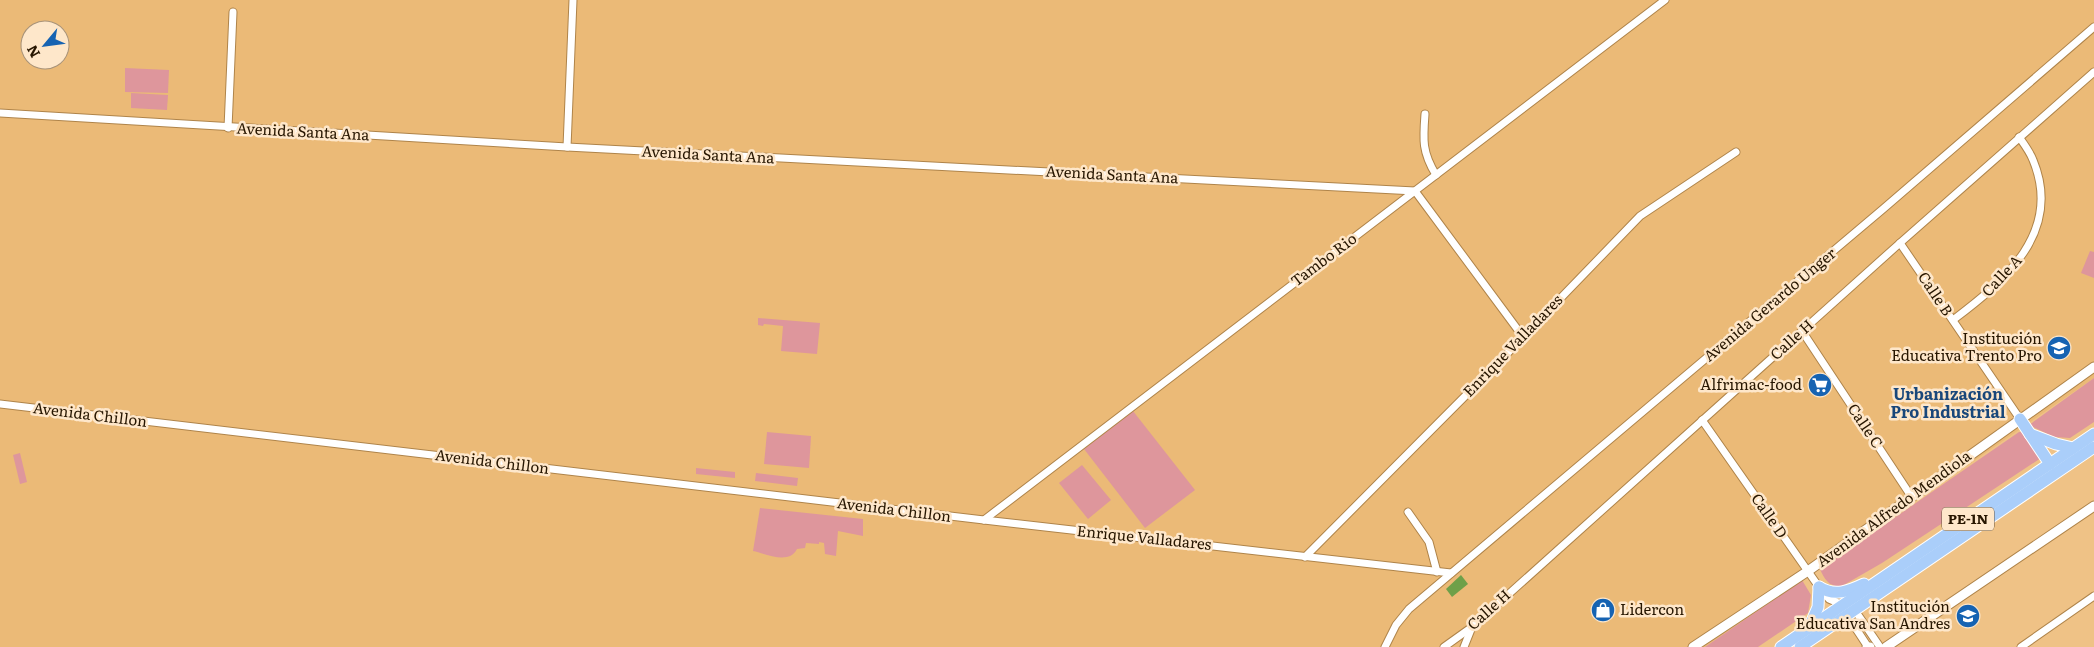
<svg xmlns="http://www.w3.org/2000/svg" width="2094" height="647" font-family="Literata,serif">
<rect width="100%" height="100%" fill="#efc286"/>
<path fill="#ebba77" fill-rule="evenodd" d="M0,0H2094V378L1705,647H0ZM30,30H60V60H30Z"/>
<g fill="#de969c">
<path d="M125,68L169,70L168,93L125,92Z"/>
<path d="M131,93L168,95L167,110L131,108Z"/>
<path d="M2090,251L2094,252V278L2081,273Z"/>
<path d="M758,318L820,323L817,354L781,351L783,326L764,324L763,326L758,325Z"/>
<path d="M2094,378V422L2070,438L2054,437L2029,425Z"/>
<path d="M1133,411L1195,490L1145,528L1084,449Z"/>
<path d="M767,432L811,436L809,468L764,464Z"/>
<path d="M2019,432H2025L2041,458L1882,563L1842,586C1830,588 1824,579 1820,569Z"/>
<path d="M20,453L27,482L20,484L13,455Z"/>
<path d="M1082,465L1111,500L1088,519L1059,483Z"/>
<path d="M696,468L735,472V478L696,474Z"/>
<path d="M756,473L798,478L797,486L755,481Z"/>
<path d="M760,508L863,519V536L838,531L836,556L825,554L824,543L819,542V544L806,543L805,548L797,549C789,565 767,554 753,551Z"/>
<path d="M1802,580L1811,595L1808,613L1758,647H1705Z"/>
</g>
<path fill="#6ea049" d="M1461,575L1468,584L1452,597L1446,589Z"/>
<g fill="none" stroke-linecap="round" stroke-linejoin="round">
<g stroke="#af844a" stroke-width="9">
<g id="minor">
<path d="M0,113L567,147L1415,191L1518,330"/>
<path d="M1425,114C1423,140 1422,152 1436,175"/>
<path d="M228,128L233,12"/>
<path d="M567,147L573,0"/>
<path d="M1900,243L2020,419"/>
<path d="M1953,320C2005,281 2063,232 2033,160C2030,152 2024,144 2019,137"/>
<path d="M1802,331L1911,496"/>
<path d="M0,404L984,520L1451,573"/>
<path d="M1702,420L1819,587L1829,599L1843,605"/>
<path d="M1408,512L1429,542L1437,572"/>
<path d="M984,520L1665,0"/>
<path d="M1305,557L1498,363L1640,216L1736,152"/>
<path d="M1854,609L1880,647"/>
<path d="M1845,612L1868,647"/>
<path d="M1385,647L1396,625L1409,609L1883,209L2094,27"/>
<path d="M1444,647L1472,627L1900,243L2094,72"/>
<path d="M1464,647L1472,627"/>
<path d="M2021,647L2094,596"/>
</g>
</g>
<g stroke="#af844a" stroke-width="11">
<g id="tertiary">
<path d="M1693,647L1808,571L2094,367"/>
<path d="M1867,647H1870"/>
<path d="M1886,647L2094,506"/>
</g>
</g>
<g stroke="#fff" stroke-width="13">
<g id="trunk">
<path d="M2020,419L2050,464"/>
<path d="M2030,434L2056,444L2073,448"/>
<path d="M1819,587C1835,597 1849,591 1864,584"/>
<path d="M1809,628L1818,607L1819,587"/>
<path d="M1781,647L2094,434"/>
<path d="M1800,647L2094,447"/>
</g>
</g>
<use href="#minor" stroke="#fff" stroke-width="7"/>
<use href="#tertiary" stroke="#fff" stroke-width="9"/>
<use href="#trunk" stroke="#aacefa" stroke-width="11"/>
</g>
<defs>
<g id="school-disc" transform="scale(1.25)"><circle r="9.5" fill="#1663b2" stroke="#fee7ca"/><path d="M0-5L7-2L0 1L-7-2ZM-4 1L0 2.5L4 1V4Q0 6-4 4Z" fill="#fff"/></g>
<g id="supermarket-disc" transform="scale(1.25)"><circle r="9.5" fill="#1663b2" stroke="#fee7ca"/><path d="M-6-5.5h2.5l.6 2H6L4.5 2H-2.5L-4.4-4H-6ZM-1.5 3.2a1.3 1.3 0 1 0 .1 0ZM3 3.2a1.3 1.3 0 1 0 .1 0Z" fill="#fff"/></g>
<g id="shop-disc" transform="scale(1.25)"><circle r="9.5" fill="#1663b2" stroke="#fee7ca"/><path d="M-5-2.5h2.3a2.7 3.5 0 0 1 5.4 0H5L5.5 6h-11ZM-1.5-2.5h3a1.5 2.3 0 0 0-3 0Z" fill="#fff"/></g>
</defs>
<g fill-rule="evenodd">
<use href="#school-disc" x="2059" y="348"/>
<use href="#supermarket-disc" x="1820" y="385"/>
<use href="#shop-disc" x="1603" y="610"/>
<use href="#school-disc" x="1968" y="616"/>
</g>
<g text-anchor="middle" stroke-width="5" stroke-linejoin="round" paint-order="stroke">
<rect fill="#fee7ca" stroke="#68553d" stroke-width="1" x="1942" y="507.5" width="52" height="23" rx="4"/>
<g font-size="14" font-weight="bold" fill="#271600">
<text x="1968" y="524">PE-1N</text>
</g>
<g font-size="15" fill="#271600" stroke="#fee7ca">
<text transform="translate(303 132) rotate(3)" y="5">Avenida Santa Ana</text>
<text transform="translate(708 155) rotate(3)" y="5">Avenida Santa Ana</text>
<text transform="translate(1112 175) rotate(3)" y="5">Avenida Santa Ana</text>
<text transform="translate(1324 260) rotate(-37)" y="5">Tambo Rio</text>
<text transform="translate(2002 276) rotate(-47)" y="5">Calle A</text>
<text transform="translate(1935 294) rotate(56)" y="5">Calle B</text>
<text transform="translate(1770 305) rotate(-40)" y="5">Avenida Gerardo Unger</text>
<text transform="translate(1792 340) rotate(-42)" y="5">Calle H</text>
<text transform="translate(1513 346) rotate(-46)" y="5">Enrique Valladares</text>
<text transform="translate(90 415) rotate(7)" y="5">Avenida Chillon</text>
<text transform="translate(1865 426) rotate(56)" y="5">Calle C</text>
<text transform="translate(492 462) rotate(7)" y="5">Avenida Chillon</text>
<text transform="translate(1894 509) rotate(-36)" y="5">Avenida Alfredo Mendiola</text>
<text transform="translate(894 510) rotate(7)" y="5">Avenida Chillon</text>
<text transform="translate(1769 516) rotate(55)" y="5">Calle D</text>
<text transform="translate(1144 538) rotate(6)" y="5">Enrique Valladares</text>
<text transform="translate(1489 610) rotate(-42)" y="5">Calle H</text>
</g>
<g font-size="15" fill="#271600" stroke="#fee7ca" text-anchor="end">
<text x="2042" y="344">Institución<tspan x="2042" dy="17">Educativa Trento Pro</tspan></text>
<text x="1802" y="390">Alfrimac-food</text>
<text x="1950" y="612">Institución<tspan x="1950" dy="17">Educativa San Andres</tspan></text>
<text x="1620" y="615" text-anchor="start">Lidercon</text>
</g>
<g font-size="16" font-weight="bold" fill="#19477a" stroke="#fee7ca">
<text x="1948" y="400">Urbanización<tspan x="1948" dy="18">Pro Industrial</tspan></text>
</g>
</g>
<g transform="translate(45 45) rotate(241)"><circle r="24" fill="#fee7ca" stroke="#a89379"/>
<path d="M0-4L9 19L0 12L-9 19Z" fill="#1663b2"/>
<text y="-8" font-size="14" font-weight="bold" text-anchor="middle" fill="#271600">N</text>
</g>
</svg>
